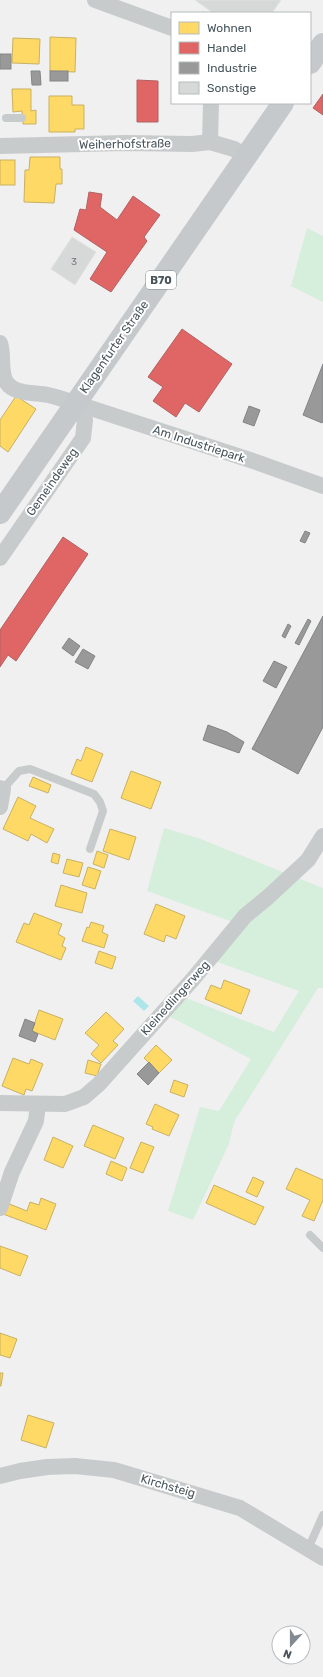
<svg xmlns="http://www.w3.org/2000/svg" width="323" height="1677" font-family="Rubik,sans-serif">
<rect width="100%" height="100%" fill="#f1f0f0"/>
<g fill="#d6eedc">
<path d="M307,228L323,236V302L291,286Z"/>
<path d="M164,828L198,838L323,888V988H318L234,1122L229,1144L193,1220L168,1211L200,1107L219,1111L251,1059L165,1014L181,996L274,1032L299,991L215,961L245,928L230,921L147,891Z"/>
</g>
<path fill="#ade6ea" d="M138,996L149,1006L144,1011L133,1001Z"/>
<g fill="#ffd966" stroke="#c8b163">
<path d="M50,37L76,38L75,72L50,71Z"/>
<path d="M13,38L40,39L39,64L12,63Z"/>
<path d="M12,89H31V111L36,110V124H23L22,111L13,112Z"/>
<path d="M49,96H72V105H84V129H75V132H49Z"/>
<path d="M30,157H60V169H62V184H56L54,203L24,202L25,170H29Z"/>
<rect x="0" y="160" width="15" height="25"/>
<path d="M16,396L36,409L8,452L0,446V420Z"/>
<path d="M86,747L103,754L92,782L71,774L77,759L81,761Z"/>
<path d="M131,771L161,782L151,809L121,798Z"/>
<path d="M33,777L51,785L48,793L29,786Z"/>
<path d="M18,797L36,806L30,818L54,829L47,843L31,834L28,841L3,829Z"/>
<path d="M110,829L136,837L129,860L103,851Z"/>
<path d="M97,851L108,855L104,868L93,864Z"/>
<path d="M53,853L60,855L58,864L51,862Z"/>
<path d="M67,859L83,863L79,877L63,873Z"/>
<path d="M88,867L101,871L95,889L82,885Z"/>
<path d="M61,885L87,893L82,913L55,906Z"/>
<path d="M156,904L185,916L176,939L166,935L164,942L144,934Z"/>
<path d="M34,913L62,924L58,934L65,938L62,946L66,948L61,960L16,942L24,923L29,925Z"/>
<path d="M91,922L104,926L102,932L108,935L104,948L82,941L87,927L89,928Z"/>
<path d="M99,951L116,957L112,969L95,963Z"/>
<path d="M224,980L250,990L241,1014L205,999L211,985L221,989Z"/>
<path d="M39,1010L63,1019L55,1040L32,1031Z"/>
<path d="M106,1012L124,1029L113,1041L118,1045L101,1063L91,1054L99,1045L85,1033Z"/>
<path d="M156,1045L172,1060L159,1073L144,1058Z"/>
<path d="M13,1058L29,1064L31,1059L43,1064L32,1091L26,1089L24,1095L2,1086Z"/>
<path d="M88,1060L101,1064L97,1076L85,1073Z"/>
<path d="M174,1080L188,1085L184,1097L170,1092Z"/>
<path d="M155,1104L179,1115L169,1136L152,1129L153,1127L146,1124Z"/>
<path d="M93,1125L124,1138L115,1159L84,1146Z"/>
<path d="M53,1137L73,1146L63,1168L44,1160Z"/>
<path d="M141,1142L154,1147L143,1173L130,1168Z"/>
<path d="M111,1161L127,1168L122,1181L106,1174Z"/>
<path d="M296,1168L323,1180V1200L314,1221L302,1216L310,1200L286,1189Z"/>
<path d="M253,1177L264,1182L257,1197L246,1192Z"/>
<path d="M214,1185L264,1207L255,1225L206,1203Z"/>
<path d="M41,1198L56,1204L46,1230L3,1214L7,1203L27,1211L30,1202L39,1205Z"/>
<path d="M0,1246L28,1256L20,1276L0,1268Z"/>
<path d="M0,1333L17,1339L10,1358L0,1355Z"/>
<path d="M0,1373H3L1,1386H0Z"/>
<path d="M28,1415L54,1423L46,1448L21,1440Z"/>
</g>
<g fill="#e06666" stroke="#b26163">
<path d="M137,80L158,81V122H137Z"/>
<path d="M323,94V115L313,108Z"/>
<path d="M89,192L102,194L100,207L117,220L133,196L160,215L144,237L147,241L111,292L90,279L107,252L74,230L80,209L86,210Z"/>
<path d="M182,329L232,364L199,412L185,403L176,417L153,401L163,387L148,377Z"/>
<path d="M63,537L88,554L16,661L8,655L0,667V630Z"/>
</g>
<g fill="#999" stroke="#818587">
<rect x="0" y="54" width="11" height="15"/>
<path d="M31,71H40L41,85H32Z"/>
<rect x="50" y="71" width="18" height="10"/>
<path d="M323,364V421L322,423L303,415Z"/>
<path d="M249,406L260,410L254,426L243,422Z"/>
<path d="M305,531L310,533L305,543L300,541Z"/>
<path d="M323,616V727L298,774L252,749Z"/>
<path d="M308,619L311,621L299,645L295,643Z"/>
<path d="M288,624L291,626L285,638L282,636Z"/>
<path d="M69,638L80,646L73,656L62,648Z"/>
<path d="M83,649L95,656L88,669L75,662Z"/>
<path d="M274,661L287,667L276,688L263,681Z"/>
<path d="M208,725L227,732L244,742L239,753L203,740Z"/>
<path d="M25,1019L35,1023L32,1031L38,1034L35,1042L19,1036Z"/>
<path d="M149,1062L159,1073L148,1085L137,1074Z"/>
</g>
<g fill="#d7d8d8" stroke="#e2e2e3">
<path d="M195,0H281L272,13H213Z"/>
<path d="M72,237L96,252L75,285L51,269Z"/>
</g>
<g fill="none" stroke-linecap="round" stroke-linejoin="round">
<g stroke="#c8cbcc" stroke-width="8">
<path d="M6,118H22"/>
<path d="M3,789L19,771L30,769L94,794L100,802L103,811L90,849"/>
<path d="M310,1235L323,1248"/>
<path d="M308,1549L323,1515"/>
</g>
<g stroke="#c8cbcc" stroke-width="16">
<path d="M95,0L172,28"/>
<path d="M210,142L211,103"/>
<path d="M0,146L126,143L192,144L210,142L234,149L246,156"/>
<path d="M0,343C4,355 0,368 5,380C12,395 34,392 48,395C57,397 66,400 75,403L256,462L323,486"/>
<path d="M0,558L83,438L85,420L75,403"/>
<path d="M0,788L3,789L0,807"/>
<path d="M0,1103L65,1104L84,1097L99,1084L193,979L245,916L268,897L308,860L323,836"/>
<path d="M0,1208L12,1172L36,1121L38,1105"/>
<path d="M0,1476L20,1471L47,1467L75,1466L114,1470L240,1508L323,1558"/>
</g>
<g stroke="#c6c9cb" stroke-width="22">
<path d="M310,63L323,44"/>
<path d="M0,513L283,103"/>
</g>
</g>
<g text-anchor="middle" stroke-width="4" stroke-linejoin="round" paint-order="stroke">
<g font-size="10" fill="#6d777c">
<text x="74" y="265">3</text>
</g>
<rect fill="#fff" stroke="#7f888d" stroke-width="1" x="146" y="271" width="30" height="18" rx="3"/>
<g font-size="11" font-weight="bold" fill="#48555c">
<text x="161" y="284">B70</text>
</g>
<g font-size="12" fill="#48555c" stroke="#fff">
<text transform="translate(125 144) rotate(-1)" y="4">Weiherhofstraße</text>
<text transform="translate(114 347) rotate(-55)" y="4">Klagenfurter Straße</text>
<text transform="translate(199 444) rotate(18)" y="4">Am Industriepark</text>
<text transform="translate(52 482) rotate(-55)" y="4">Gemeindeweg</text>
<text transform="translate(175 998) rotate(-48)" y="4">Kleinedlingerweg</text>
<text transform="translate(168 1486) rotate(16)" y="4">Kirchsteig</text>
</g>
</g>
<rect x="171" y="12" width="140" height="92" fill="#ffffff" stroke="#b6bbbe"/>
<rect x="179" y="22" width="20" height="12" fill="#ffd966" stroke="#b6bbbe"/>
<text x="207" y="32" font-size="12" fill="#48555c">Wohnen</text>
<rect x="179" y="42" width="20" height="12" fill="#e06666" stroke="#b6bbbe"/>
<text x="207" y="52" font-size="12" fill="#48555c">Handel</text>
<rect x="179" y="62" width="20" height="12" fill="#999999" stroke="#b6bbbe"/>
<text x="207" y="72" font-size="12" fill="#48555c">Industrie</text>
<rect x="179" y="82" width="20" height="12" fill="#d7d8d8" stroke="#b6bbbe"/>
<text x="207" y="92" font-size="12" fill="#48555c">Sonstige</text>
<g transform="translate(291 1645) rotate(201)"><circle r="19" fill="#ffffff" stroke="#b6bbbe"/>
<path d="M0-3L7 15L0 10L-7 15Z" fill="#838b90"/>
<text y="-6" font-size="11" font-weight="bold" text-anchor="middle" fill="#48555c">N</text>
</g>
</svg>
